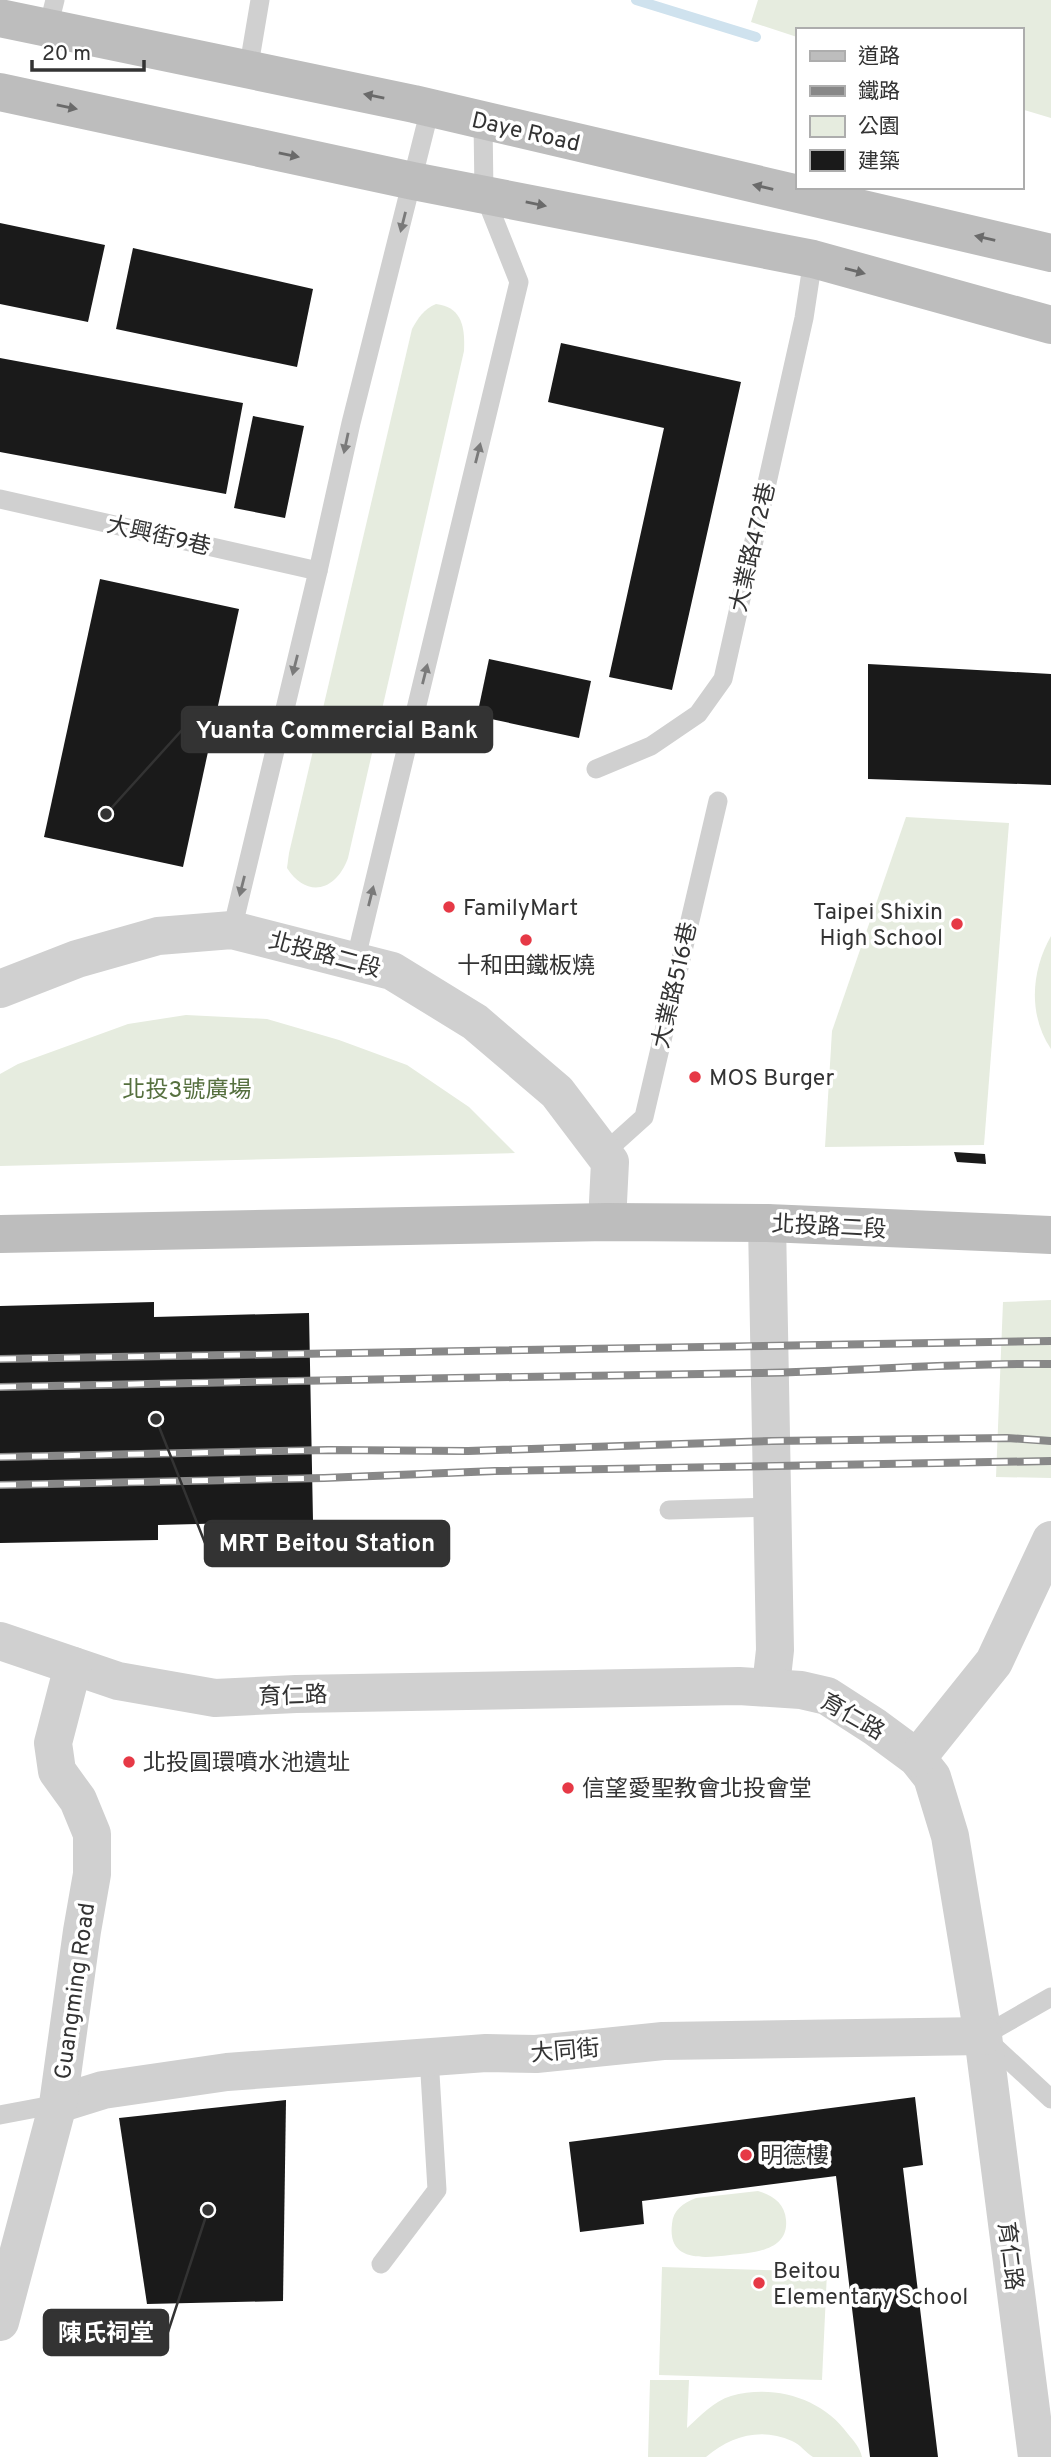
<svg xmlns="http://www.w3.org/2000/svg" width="1051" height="2457" font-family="Overpass,'Noto Sans TC',sans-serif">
<rect width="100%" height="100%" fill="#fff"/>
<g fill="#e6ecdf">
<path d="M758,0H1051V118L1021,109V30H797V37L751,22Z"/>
<path d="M436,304C463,307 465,329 464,351L348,858C336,891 307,899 287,868L289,853L412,329C418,318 424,309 436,304Z"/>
<path d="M906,817L1009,823L984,1145L825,1147L832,1031Z"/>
<path d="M1051,936V1049C1028,1015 1031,971 1051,936Z"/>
<path d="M186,1015L267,1019L339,1040L407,1065L469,1107L515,1153L0,1166V1074L18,1064L128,1024Z"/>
<path d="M1051,1300V1478L996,1477L1003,1302Z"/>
<path d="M758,2191C773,2195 785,2204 786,2220C789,2251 752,2253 730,2255C705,2258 667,2263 672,2224C673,2210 683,2203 696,2198Z"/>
<path d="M662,2267L827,2272L822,2380L659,2375Z"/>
<path d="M650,2380H689L687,2428C700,2416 714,2401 731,2396C774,2384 822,2398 848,2434C854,2441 860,2448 862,2457C851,2457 822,2457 813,2457C806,2453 800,2444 792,2441C761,2427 731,2436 706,2457H648Z"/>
</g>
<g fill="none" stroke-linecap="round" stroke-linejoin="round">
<path stroke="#cfe2ee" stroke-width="10" d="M636,0L756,37"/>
</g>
<g fill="#1a1a1a">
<path d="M0,223L105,245L88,322L0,304Z"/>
<path d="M133,248L313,289L297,367L116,329Z"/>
<path d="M561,343L741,382L672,690L609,677L664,428L548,402Z"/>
<path d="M0,358L243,403L226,494L0,452Z"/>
<path d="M253,416L304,426L285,518L234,508Z"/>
<path d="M100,579L239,609L183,867L44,837Z"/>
<path d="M489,659L591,681L579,738L477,716Z"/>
<path d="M868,664L1051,674V785L868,779Z"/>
<path d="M954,1152L985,1154L986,1164L957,1162Z"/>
<path d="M154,1302V1317L309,1313L313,1521L158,1525V1540L0,1543V1306Z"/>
<path d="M915,2097L923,2165L903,2168L938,2457H870L836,2176L642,2201L644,2224L580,2232L569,2142Z"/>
<path d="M286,2100L283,2301L147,2304L119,2118Z"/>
</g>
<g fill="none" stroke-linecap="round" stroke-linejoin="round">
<g stroke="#d0d0d0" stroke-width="19">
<path d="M48,28L55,0"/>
<path d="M248,71L260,0"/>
<path d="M0,499L318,571"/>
<path d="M596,769L651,746L698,714L723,679L804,318L813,259"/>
<path d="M232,930L318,571L351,423L430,109"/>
<path d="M355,962L519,282L484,194L483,121"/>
<path d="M604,1153L644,1117L718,801"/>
<path d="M669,1510L772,1507"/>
<path d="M1051,1997L983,2036L1051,2099"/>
<path d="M0,2115L58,2104"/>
<path d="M381,2264L437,2190L429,2057"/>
</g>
<g stroke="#d0d0d0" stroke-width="38">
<path d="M0,989L77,959L158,936L232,930L392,971L475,1022L557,1092L610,1162L607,1222"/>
<path d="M767,1223L775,1650L771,1686"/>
<path d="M0,1641L118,1681L215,1698L296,1694L739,1686L801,1690L827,1696L875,1727L917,1758L932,1777L950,1836L983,2036L1037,2457"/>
<path d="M917,1758L994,1662L1051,1540"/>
<path d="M58,2104L103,2090L227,2072L486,2053L536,2054L663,2041L983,2036"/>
<path d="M0,2322L58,2104L82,1931L92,1874V1834L78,1800L57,1771L53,1743L73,1666"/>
</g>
<g stroke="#bdbdbd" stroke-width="38">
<path d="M0,18L414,104L1051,253"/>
<path d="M0,92L413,181L813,259L1051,325"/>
<path d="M0,1234L607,1222L767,1223L1051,1235"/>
</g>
<g stroke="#888" stroke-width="8">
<g id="rail">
<path d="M0,1359L1051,1341"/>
<path d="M0,1387C254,1381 507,1377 761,1373C857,1371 954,1363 1051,1364"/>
<path d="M0,1457L328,1450L468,1451L772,1441L1007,1438L1051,1441"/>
<path d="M0,1485L324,1478L495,1471L1051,1461"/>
</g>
</g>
<use href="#rail" stroke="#fff" stroke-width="5" stroke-dasharray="16" stroke-linecap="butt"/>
</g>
<defs><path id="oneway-solid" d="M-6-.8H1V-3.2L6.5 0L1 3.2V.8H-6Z" transform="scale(1.75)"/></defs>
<g fill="#6a6a6a">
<use href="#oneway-solid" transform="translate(374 96) rotate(-169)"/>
<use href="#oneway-solid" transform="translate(67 107) rotate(12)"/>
<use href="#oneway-solid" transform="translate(289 155) rotate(12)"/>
<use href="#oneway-solid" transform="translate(763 187) rotate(-167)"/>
<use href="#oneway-solid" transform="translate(536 204) rotate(11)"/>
<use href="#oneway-solid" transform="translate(985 238) rotate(-167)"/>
<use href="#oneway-solid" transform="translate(855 271) rotate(15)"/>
</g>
<g fill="#7a7a7a">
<use href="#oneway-solid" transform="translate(403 222) rotate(104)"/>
<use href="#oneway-solid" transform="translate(346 443) rotate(102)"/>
<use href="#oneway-solid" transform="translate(478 453) rotate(-76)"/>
<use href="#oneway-solid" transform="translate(295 665) rotate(104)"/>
<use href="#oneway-solid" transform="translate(425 674) rotate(-76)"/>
<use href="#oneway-solid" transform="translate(242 886) rotate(104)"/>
<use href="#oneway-solid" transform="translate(371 896) rotate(-76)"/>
</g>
<g fill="#e63946" stroke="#fff" stroke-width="2.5">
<circle cx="449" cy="907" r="7"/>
<circle cx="957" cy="924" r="7"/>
<circle cx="526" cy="940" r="7"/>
<circle cx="695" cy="1077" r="7"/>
<circle cx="129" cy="1762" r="7"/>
<circle cx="568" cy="1788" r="7"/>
<circle cx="746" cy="2155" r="7"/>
<circle cx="759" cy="2283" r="7"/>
</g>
<g text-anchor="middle" stroke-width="7" stroke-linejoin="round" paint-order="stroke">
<g font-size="23" fill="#333" stroke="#fff">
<text transform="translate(526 131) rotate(13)" y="8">Daye Road</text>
<text transform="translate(159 535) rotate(13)" y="8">大興街9巷</text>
<text transform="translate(752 547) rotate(-77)" y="8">大業路472巷</text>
<text transform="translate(325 954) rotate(15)" y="8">北投路二段</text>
<text transform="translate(674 985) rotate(-77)" y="8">大業路516巷</text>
<text transform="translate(829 1226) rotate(3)" y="8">北投路二段</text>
<text transform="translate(293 1695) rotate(-2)" y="8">育仁路</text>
<text transform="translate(853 1716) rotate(30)" y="8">育仁路</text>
<text transform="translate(74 1991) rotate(-82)" y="8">Guangming Road</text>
<text transform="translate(565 2050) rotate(-5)" y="8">大同街</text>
<text transform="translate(1011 2256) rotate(83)" y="8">育仁路</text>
</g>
<g font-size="23" fill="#333" stroke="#fff" text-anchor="start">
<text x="463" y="915">FamilyMart</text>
<text x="943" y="919" text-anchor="end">Taipei Shixin<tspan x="943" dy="26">High School</tspan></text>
<text x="526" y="973" text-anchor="middle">十和田鐵板燒</text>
<text x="709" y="1085">MOS Burger</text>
<text x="143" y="1770">北投圓環噴水池遺址</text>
<text x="582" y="1796">信望愛聖教會北投會堂</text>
<text x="760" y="2163">明德樓</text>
<text x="773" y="2278">Beitou<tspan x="773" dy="26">Elementary School</tspan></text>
</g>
<g font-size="23" fill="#56703f" stroke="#fff">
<text x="187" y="1097">北投3號廣場</text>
</g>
</g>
<path fill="none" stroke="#333" stroke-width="2.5" d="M106 814L182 730M156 1419L205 1543M208 2210L168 2332"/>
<g fill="#333" stroke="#fff" stroke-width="2.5">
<circle cx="106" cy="814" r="7"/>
<circle cx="156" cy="1419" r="7"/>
<circle cx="208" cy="2210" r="7"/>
</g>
<g fill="#333" stroke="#333" stroke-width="2.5">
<rect x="182" y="707" width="310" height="45" rx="7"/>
<rect x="205" y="1521" width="244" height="45" rx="7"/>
<rect x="44" y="2310" width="124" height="45" rx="7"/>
</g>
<g font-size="24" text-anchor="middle" font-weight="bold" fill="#fff">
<text x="337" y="738">Yuanta Commercial Bank</text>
<text x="327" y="1551">MRT Beitou Station</text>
<text x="106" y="2341">陳氏祠堂</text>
</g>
<rect x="796" y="28" width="228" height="161" fill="#ffffff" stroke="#adadad" stroke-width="2"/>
<rect x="810" y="51" width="35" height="10" fill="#bdbdbd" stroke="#adadad" stroke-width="2"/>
<text x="858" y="63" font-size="21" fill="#333333">道路</text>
<rect x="810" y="86" width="35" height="10" fill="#888888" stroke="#adadad" stroke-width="2"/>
<text x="858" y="98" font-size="21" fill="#333333">鐵路</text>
<rect x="810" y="116" width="35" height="21" fill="#e6ecdf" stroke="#adadad" stroke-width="2"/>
<text x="858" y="133" font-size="21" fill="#333333">公園</text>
<rect x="810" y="150" width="35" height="21" fill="#1a1a1a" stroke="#adadad" stroke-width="2"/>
<text x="858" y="168" font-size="21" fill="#333333">建築</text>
<path d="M32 60v10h112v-10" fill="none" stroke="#333333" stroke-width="3.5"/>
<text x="42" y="60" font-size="21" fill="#333333" stroke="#ffffff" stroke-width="5" paint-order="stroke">20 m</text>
</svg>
